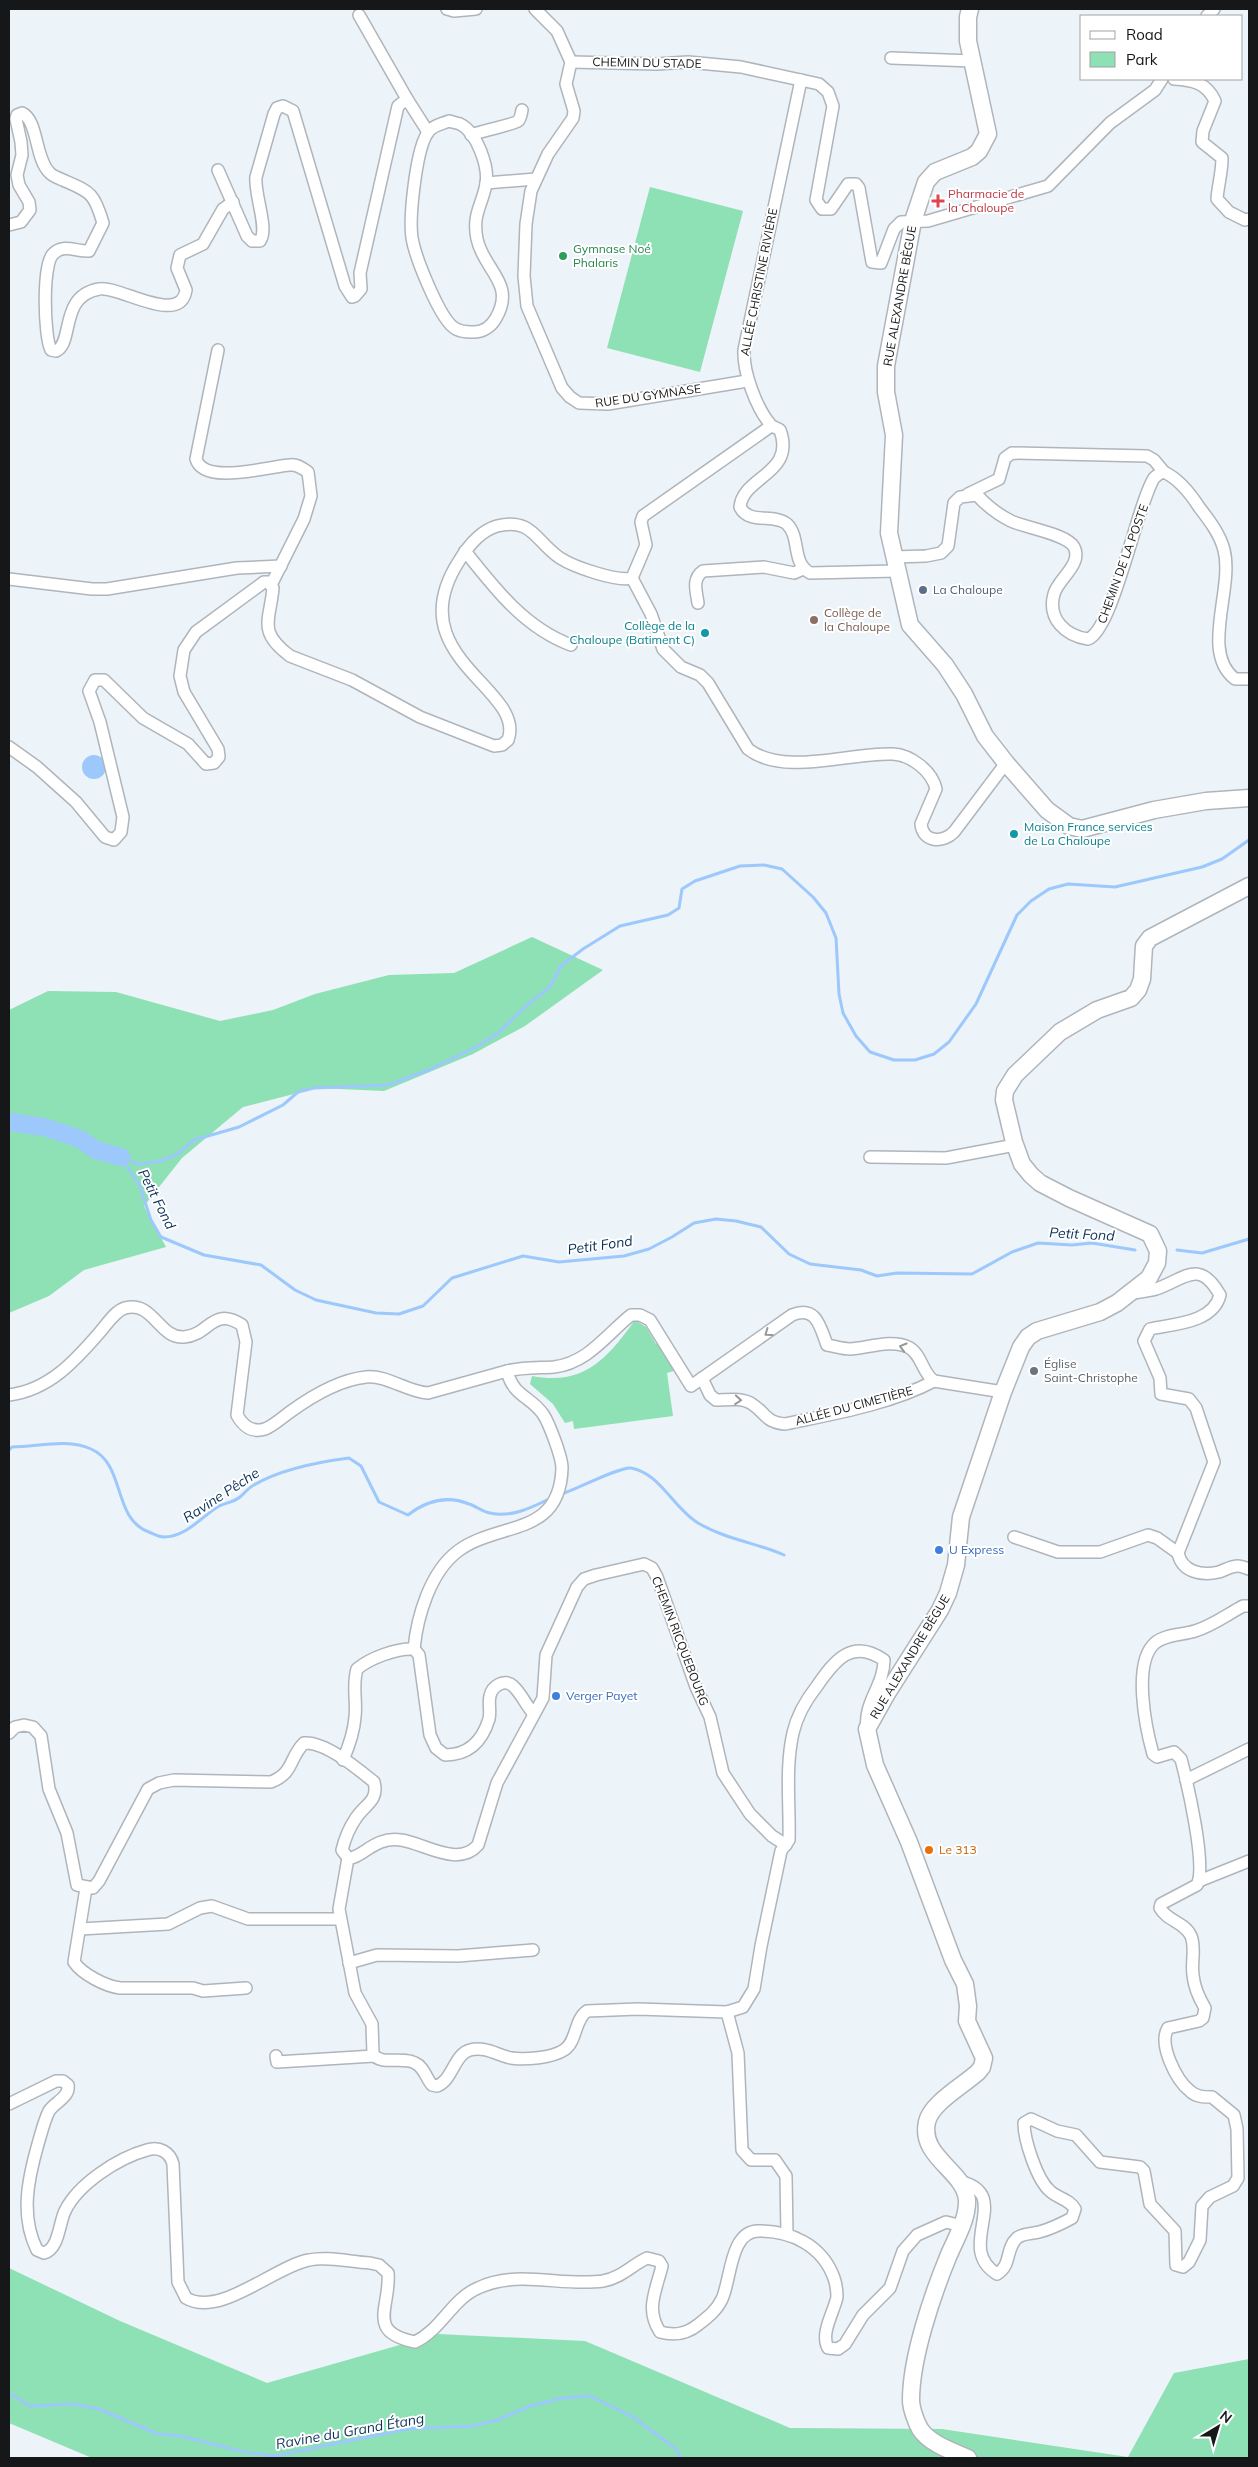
<svg xmlns="http://www.w3.org/2000/svg" width="1258" height="2467" font-family="Mulish,sans-serif">
<rect width="100%" height="100%" fill="#ecf3f9"/>
<g fill="#8ee0b5">
<path d="M650,187L743,211L700,372L607,348Z"/>
<path d="M532,937L603,970L525,1026L473,1054L384,1091L317,1088L243,1107L182,1158L144,1206L166,1247L84,1270L49,1296L9,1313V1010L48,991L116,992L220,1021L273,1010L315,994L389,975L454,973Z"/>
<path d="M635,1320L646,1327L656,1344L659,1343L677,1370L667,1373L673,1416L574,1429L573,1421L565,1423L553,1404L530,1384L532,1376C584,1386 607,1359 635,1320Z"/>
<path d="M9,2268L120,2321L267,2383L438,2334L585,2341L790,2428L942,2429L1128,2457L1174,2373L1249,2359V2458H92L9,2423Z"/>
</g>
<circle fill="#9cc8fc" cx="94" cy="767" r="12"/>
<g fill="none" stroke-linecap="round" stroke-linejoin="round">
<g stroke="#9cc8fc" stroke-width="3">
<path d="M121,1157L138,1164L157,1162L176,1155L194,1140L239,1127L283,1105L298,1092L314,1088L388,1085L431,1069L478,1046L498,1033L526,1006L550,987L561,966L583,949L620,926L668,915L679,908L682,889L695,881L740,866L764,865L782,869L813,897L826,913L836,938L839,994L843,1013L856,1036L870,1052L894,1060H915L934,1054L949,1042L976,1004L1017,915L1031,901L1049,889L1068,884L1115,887L1202,867L1222,859L1249,840"/>
<path d="M121,1158L139,1184L151,1220L161,1237L204,1255L261,1265L295,1290L316,1300L376,1313L399,1314L423,1306L452,1278L523,1256L559,1262L624,1256L649,1249L672,1237L694,1223L716,1219L736,1221L761,1227L789,1254L810,1264L861,1270L877,1276L897,1273L972,1274L1012,1252L1038,1243L1072,1245L1092,1243L1135,1250"/>
<path d="M1177,1250L1202,1253L1249,1239"/>
<path d="M9,1450L12,1447C38,1447 66,1438 91,1449C126,1464 112,1519 149,1532C154,1534 159,1537 164,1537C186,1537 201,1517 219,1506C226,1503 234,1502 240,1497C245,1493 248,1488 254,1485C281,1469 318,1462 349,1458L361,1466L379,1502L408,1515C426,1501 447,1495 469,1504C476,1506 483,1512 490,1513C510,1518 531,1508 549,1499"/>
<path d="M559,1495C576,1490 618,1467 631,1468C660,1473 674,1509 698,1523C725,1539 757,1543 784,1555"/>
<path d="M9,2393L30,2406L73,2404L99,2409L158,2434L181,2436L244,2452L275,2456L407,2429L473,2426L497,2420L530,2406L562,2398L590,2396L633,2417L676,2449L681,2458"/>
</g>
<path stroke="#9cc8fc" stroke-width="18" d="M9,1122L44,1127L80,1139L96,1150L121,1157"/>
<g stroke="#afb5bb" stroke-width="14">
<g id="street">
<path d="M447,9L454,11L476,9"/>
<path d="M535,9L557,31L571,62"/>
<path d="M359,15L407,99"/>
<path d="M1207,16L1214,9"/>
<path d="M891,58L973,61"/>
<path d="M571,62L657,64L688,62L741,67L819,84L828,92L833,106L816,200L822,209H831L848,184H856L859,188L872,262L881,263L894,229L901,222L928,221L1048,186L1110,123L1155,90L1162,79"/>
<path d="M571,62L566,84L574,111L573,118L548,154L531,191L526,224L524,276L527,306L562,388L570,397L579,403L608,404L747,381"/>
<path d="M1174,79C1193,80 1207,83 1215,101L1203,131L1202,142L1222,158C1222,173 1218,185 1217,199L1229,212L1245,220L1249,219"/>
<path d="M801,80L744,350C743,372 756,407 770,424C772,427 777,428 780,430C796,474 743,476 740,507C749,525 774,513 787,524C801,538 791,562 810,573L896,571"/>
<path d="M449,121C452,122 457,123 460,124C477,132 489,167 486,184C482,206 472,214 477,239C484,271 516,283 496,318C491,327 482,333 471,332C467,332 460,331 456,329C440,321 415,256 412,238C409,218 416,146 429,131C434,125 442,124 449,121Z"/>
<path d="M471,135C478,132 515,124 518,121C521,118 521,114 522,110"/>
<path d="M218,170L247,236L252,241H260C269,229 254,194 256,177L274,114L277,108L283,106L293,111L345,286L352,297L355,296L361,289L360,273L398,106L407,99L428,132"/>
<path d="M486,183L536,179"/>
<path d="M9,225L21,222L30,210L29,202L19,185L17,175L22,155L21,142L16,119L17,115L22,113C38,120 35,158 49,172C52,176 58,178 63,180C90,192 94,192 103,223L89,251C77,252 64,243 53,254C42,265 44,337 51,350L56,351C74,343 59,296 99,289C119,285 180,327 186,290L177,268L180,255L203,244L223,209L233,202"/>
<path d="M218,350L196,459C204,486 270,466 290,465C297,464 302,468 308,472L311,496L304,519L271,585"/>
<path d="M968,494L999,479L1005,458L1012,453L1147,456L1154,460L1164,472"/>
<path d="M465,551C495,589 525,628 571,645"/>
<path d="M893,557L926,556L941,553L948,546L954,503L960,497L977,495C986,505 999,515 1011,521C1026,528 1067,534 1074,547C1083,564 1058,579 1054,594C1047,619 1066,636 1088,639C1113,630 1137,505 1154,478C1157,475 1160,473 1164,472C1179,479 1190,493 1199,507C1209,520 1220,534 1224,550C1234,589 1200,652 1235,679H1249"/>
<path d="M632,578L651,614L663,649L681,667L700,675L708,683L748,749C784,777 851,752 893,754C911,755 932,771 936,789L921,824C923,843 943,843 954,832L1006,763"/>
<path d="M9,579L92,589H107L237,568L281,566"/>
<path d="M698,603C696,590 692,579 703,571L764,567L794,573L803,569"/>
<path d="M9,747L37,767L76,802L105,837L114,840L121,832L123,817L100,722L89,691L95,680H104L143,718L188,744L206,764L214,763L219,757L218,749L184,692L180,676L184,650L196,632L264,582H268L273,588C270,621 257,631 290,656L352,680L420,717L494,746L502,745L508,740C527,689 397,657 459,561C468,546 480,531 497,526C532,517 536,542 560,558C574,567 617,582 632,578L646,545L641,522L643,516L771,426"/>
<path d="M870,1157L946,1158L1015,1145"/>
<path d="M1133,1293C1140,1292 1149,1291 1156,1289C1185,1279 1199,1258 1220,1295C1213,1323 1174,1324 1150,1329L1144,1341L1160,1378L1161,1394L1189,1399L1196,1408L1214,1462L1178,1553"/>
<path d="M702,1378L710,1395L716,1400C727,1400 742,1397 752,1404C767,1414 765,1422 785,1424C833,1414 891,1404 934,1381"/>
<path d="M9,1395C49,1390 75,1361 100,1332C107,1324 115,1311 125,1308C153,1300 159,1339 184,1337C210,1335 212,1306 242,1325L246,1342L237,1415C243,1426 252,1433 265,1429C273,1426 283,1417 290,1412C312,1396 338,1380 366,1377C388,1375 407,1392 428,1393L507,1371"/>
<path d="M1014,1537L1058,1552H1100L1148,1535L1157,1538L1178,1553"/>
<path d="M1178,1553C1182,1572 1201,1576 1219,1572C1225,1570 1231,1566 1238,1566C1241,1566 1246,1568 1249,1569"/>
<path d="M414,1649C417,1617 430,1572 458,1551C498,1521 560,1538 562,1468C562,1457 549,1423 543,1414C530,1396 513,1396 507,1371C524,1367 538,1368 554,1367C588,1363 607,1334 631,1315H640L650,1320L691,1386L792,1315C816,1305 820,1326 827,1345C834,1346 842,1349 850,1349C867,1348 892,1339 908,1347C922,1354 922,1373 934,1381L1003,1392"/>
<path d="M9,1733L15,1727L24,1725L33,1727L41,1736L49,1789L67,1833L77,1885L93,1888L99,1881L148,1789L159,1783L174,1780L271,1782C294,1773 289,1758 304,1743C325,1741 358,1769 374,1782C379,1801 365,1804 356,1818C349,1828 345,1838 342,1850L348,1858"/>
<path d="M343,1760C349,1746 354,1732 355,1717C357,1701 352,1685 357,1669C370,1658 397,1648 414,1649L419,1655L430,1735L436,1748L445,1755C468,1755 482,1742 489,1719C491,1711 488,1703 490,1696C492,1686 505,1678 513,1686C522,1694 526,1706 534,1714"/>
<path d="M1186,1780L1249,1749"/>
<path d="M348,1858C362,1859 374,1836 401,1840C424,1843 458,1868 478,1845L497,1783L543,1698L546,1655L577,1587L584,1579L596,1575L644,1564L652,1568L657,1577L696,1687L710,1717L723,1773L750,1814L772,1836L786,1845"/>
<path d="M348,1858L339,1909L355,1993L372,2024L373,2054C381,2066 403,2056 415,2063C424,2067 426,2078 432,2085L437,2086C453,2080 454,2054 470,2050C485,2046 497,2055 511,2058C525,2060 552,2058 564,2050C577,2042 574,2020 587,2011L638,2009L727,2012"/>
<path d="M1199,1881L1249,1861"/>
<path d="M86,1888L74,1962C82,1974 105,1986 120,1988H193L203,1991L246,1988"/>
<path d="M80,1929L168,1924L200,1908L212,1906L248,1919H340"/>
<path d="M349,1963L377,1955L458,1956L533,1950"/>
<path d="M276,2056L277,2062L374,2056"/>
<path d="M9,2104L56,2081H63L68,2085C70,2097 55,2102 49,2111C44,2121 41,2134 38,2144C28,2179 20,2216 37,2250L44,2253C59,2249 59,2223 65,2211C78,2184 118,2158 147,2150C159,2146 170,2152 173,2164L178,2282L186,2298C220,2318 275,2266 309,2260C328,2256 350,2262 370,2263L379,2265L388,2273C391,2307 365,2332 415,2342C441,2330 452,2299 478,2288C519,2269 561,2287 603,2281C621,2278 632,2265 647,2258L659,2261L662,2266C656,2291 645,2309 660,2332C675,2336 687,2334 699,2324C708,2317 717,2310 722,2299C731,2280 730,2230 759,2231C791,2231 822,2245 834,2278C836,2284 837,2290 837,2297C834,2312 820,2333 828,2348L838,2349L845,2344L863,2315L890,2288L903,2251L917,2235L946,2222L962,2226"/>
<path d="M959,2181C1016,2194 953,2247 997,2274C1012,2265 1005,2249 1017,2238C1023,2233 1032,2234 1039,2232C1051,2229 1061,2224 1072,2218L1075,2209C1069,2199 1059,2199 1050,2191C1037,2180 1024,2140 1024,2123L1031,2119L1057,2131L1076,2135L1100,2162L1140,2167L1144,2171L1150,2204L1175,2231L1176,2265L1183,2267L1189,2262L1200,2240L1202,2206L1210,2197L1233,2186L1238,2178L1237,2129L1234,2115L1212,2097C1204,2097 1196,2097 1190,2091C1176,2080 1158,2044 1168,2028L1199,2021L1203,2018L1205,2008C1199,1998 1194,1986 1193,1975C1191,1962 1196,1948 1191,1936C1185,1922 1167,1921 1160,1908L1161,1904L1197,1885C1207,1866 1187,1782 1181,1759L1174,1752L1157,1757L1153,1754C1146,1729 1132,1663 1155,1643C1165,1634 1183,1635 1195,1631C1212,1626 1228,1614 1243,1606H1249"/>
<path d="M787,2234L786,2176L775,2160H751L742,2150L738,2053L727,2012L743,2007L754,1989L761,1946L781,1851L789,1840C790,1805 785,1768 793,1733C797,1715 806,1700 817,1686C835,1660 852,1638 884,1660C884,1686 863,1703 867,1729"/>
</g>
</g>
<g stroke="#afb5bb" stroke-width="19">
<g id="secondary">
<path d="M970,9L968,17V41L988,134L979,151L972,157L935,172L926,182L913,221L886,366V392L894,435L889,533L910,625L945,665L964,694L985,736L1006,763L1047,810L1069,826L1082,829L1154,810L1206,801L1249,798"/>
<path d="M968,2458C952,2451 930,2444 920,2429C916,2422 911,2408 911,2400C911,2358 932,2296 948,2257C955,2240 968,2219 967,2200C965,2171 919,2157 927,2122C931,2103 964,2085 978,2072L982,2067L984,2058L967,2021L968,2006L965,1984L953,1960L909,1842L875,1765L867,1729L886,1695L940,1610L948,1593L956,1565L961,1517L1003,1392L1021,1347L1028,1337L1037,1331L1100,1312L1117,1303L1149,1278L1157,1263L1158,1251L1150,1234L1069,1198L1040,1183L1031,1175L1022,1164L1014,1142L1004,1100L1005,1091L1015,1075L1060,1032L1097,1010L1131,998L1138,990L1142,979L1144,946L1150,938L1249,886"/>
</g>
</g>
<use href="#street" stroke="#fff" stroke-width="11"/>
<use href="#secondary" stroke="#fff" stroke-width="16"/>
</g>
<defs><path id="oneway-chevron" d="M-2-3.5L2.5 0L-2 3.5" fill="none" stroke-width="1.6" stroke-linecap="round" stroke-linejoin="round" transform="scale(1.25)"/></defs>
<g stroke="#969798">
<use href="#oneway-chevron" transform="translate(768 1333) rotate(144)"/>
<use href="#oneway-chevron" transform="translate(903 1347) rotate(-164)"/>
<use href="#oneway-chevron" transform="translate(738 1400) rotate(5)"/>
</g>
<path fill="#e0444e" stroke="#fff" stroke-width="2" d="M935.5 193.5h5v5h5v5h-5v5h-5v-5h-5v-5h5z"/>
<circle fill="#2e9e5b" stroke="#fff" stroke-width="2" cx="563" cy="256" r="5"/>
<circle fill="#5c6f8a" stroke="#fff" stroke-width="2" cx="923" cy="590" r="5"/>
<circle fill="#8d6e63" stroke="#fff" stroke-width="2" cx="814" cy="620" r="5"/>
<g fill="#0f9aa8" stroke="#fff" stroke-width="2">
<circle cx="705" cy="633" r="5"/>
<circle cx="1014" cy="834" r="5"/>
</g>
<circle fill="#6b7280" stroke="#fff" stroke-width="2" cx="1034" cy="1371" r="5"/>
<g fill="#3f7fe0" stroke="#fff" stroke-width="2">
<circle cx="939" cy="1550" r="5"/>
<circle cx="556" cy="1696" r="5"/>
</g>
<circle fill="#e8710a" stroke="#fff" stroke-width="2" cx="929" cy="1850" r="5"/>
<g text-anchor="middle" stroke-width="4" stroke-linejoin="round" paint-order="stroke">
<g font-size="12" fill="#151719" stroke="#fff">
<text transform="translate(647 63) rotate(1)" y="4">CHEMIN DU STADE</text>
<text transform="translate(759 282) rotate(-79)" y="4">ALLÉE CHRISTINE RIVIÈRE</text>
<text transform="translate(900 296) rotate(-80)" y="4">RUE ALEXANDRE BÈGUE</text>
<text transform="translate(648 396) rotate(-8)" y="4">RUE DU GYMNASE</text>
<text transform="translate(1123 564) rotate(-70)" y="4">CHEMIN DE LA POSTE</text>
<text transform="translate(854 1406) rotate(-15)" y="4">ALLÉE DU CIMETIÈRE</text>
<text transform="translate(680 1641) rotate(69)" y="4">CHEMIN RICQUEBOURG</text>
<text transform="translate(910 1657) rotate(-59)" y="4">RUE ALEXANDRE BÈGUE</text>
</g>
<g font-size="12" fill="#be3a42" stroke="#fff" text-anchor="start">
<text x="948" y="198">Pharmacie de<tspan x="948" dy="14">la Chaloupe</tspan></text>
</g>
<g font-size="12" fill="#27864d" stroke="#fff" text-anchor="start">
<text x="573" y="253">Gymnase Noé<tspan x="573" dy="14">Phalaris</tspan></text>
</g>
<g font-size="12" fill="#4e5e75" stroke="#fff" text-anchor="start">
<text x="933" y="594">La Chaloupe</text>
</g>
<g font-size="12" fill="#785e54" stroke="#fff" text-anchor="start">
<text x="824" y="617">Collège de<tspan x="824" dy="14">la Chaloupe</tspan></text>
</g>
<g font-size="12" fill="#0d838f" stroke="#fff" text-anchor="end">
<text x="695" y="630">Collège de la<tspan x="695" dy="14">Chaloupe (Batiment C)</tspan></text>
<text x="1024" y="831" text-anchor="start">Maison France services<tspan x="1024" dy="14">de La Chaloupe</tspan></text>
</g>
<g font-size="12" fill="#5b616d" stroke="#fff" text-anchor="start">
<text x="1044" y="1368">Église<tspan x="1044" dy="14">Saint-Christophe</tspan></text>
</g>
<g font-size="12" fill="#366cbe" stroke="#fff" text-anchor="start">
<text x="949" y="1554">U Express</text>
<text x="566" y="1700">Verger Payet</text>
</g>
<g font-size="12" fill="#c56008" stroke="#fff" text-anchor="start">
<text x="939" y="1854">Le 313</text>
</g>
<g font-size="14" font-style="italic" fill="#0b315a" stroke="#fff">
<text transform="translate(157 1199) rotate(63)" y="5">Petit Fond</text>
<text transform="translate(1082 1234) rotate(3)" y="5">Petit Fond</text>
<text transform="translate(600 1245) rotate(-8)" y="5">Petit Fond</text>
<text transform="translate(221 1495) rotate(-33)" y="5">Ravine Pêche</text>
<text transform="translate(350 2431) rotate(-10)" y="5">Ravine du Grand Étang</text>
</g>
</g>
<rect width="1258" height="2467" fill="none" stroke="#151719" stroke-width="20"/>
<rect x="1080" y="15" width="162" height="65" fill="#ffffff" stroke="#a1a2a3"/>
<rect x="1090" y="31" width="25" height="8" fill="#ffffff" stroke="#a1a2a3"/>
<text x="1126" y="40" font-size="15" fill="#151719">Road</text>
<rect x="1090" y="52" width="25" height="15" fill="#8ee0b5" stroke="#a1a2a3"/>
<text x="1126" y="65" font-size="15" fill="#151719">Park</text>
<g transform="translate(1218 2427) rotate(38)" stroke="#ffffff" stroke-width="4" paint-order="stroke">
<path d="M0-4L9 19L0 12L-9 19Z" fill="#151719"/>
<text y="-8" font-size="14" font-weight="bold" text-anchor="middle" fill="#151719">N</text>
</g>
</svg>
